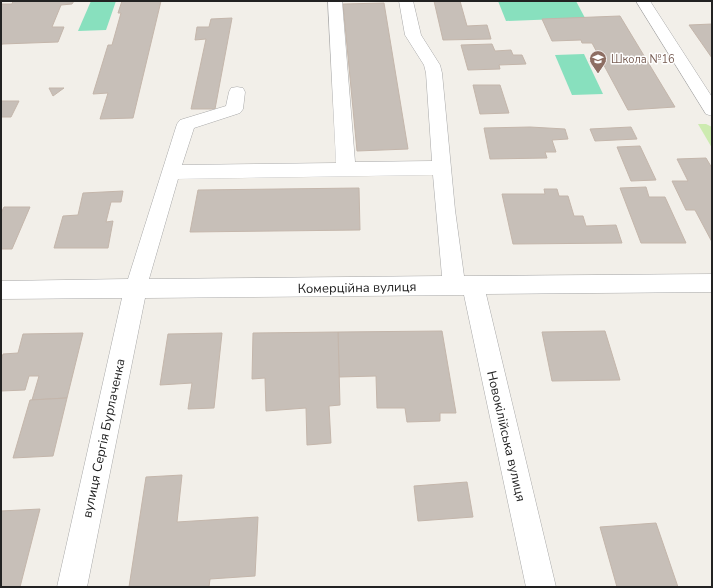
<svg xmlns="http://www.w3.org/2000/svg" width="713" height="588" font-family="'Nunito Sans',sans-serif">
<rect width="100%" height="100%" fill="#f2efe9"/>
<path fill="#cdebb0" d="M698,124H706L712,127V148Z"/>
<g fill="#88e0be">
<path d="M91,1H116L106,30L78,31Z"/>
<path d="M498,1H576L585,18L506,21Z"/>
<path d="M584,54L603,94L572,95L555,55Z"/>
</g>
<g fill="#c7bfb8" stroke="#c4b6ab">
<path d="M13,1H74L72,4L61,5L52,27H64L58,42L2,44L1,47V7L2,4H12Z"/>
<path d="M122,1H161L133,118L100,119L108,93L93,94L108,45H112L121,13H118Z"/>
<path d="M434,1H460L467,26L487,25L491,39L443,40Z"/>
<path d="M384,3L408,149L357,151L343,4Z"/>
<path d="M620,16L675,107L628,110L592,43H582L581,40L552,41L542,19Z"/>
<path d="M232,18L215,109H191L206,39L195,40L197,27H209L211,19Z"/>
<path d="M712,24V58L689,25Z"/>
<path d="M492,44L495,51L511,50L513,55H522L526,64L499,65L500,69L468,70L461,45Z"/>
<path d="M473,85H500L509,113L480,114Z"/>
<path d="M49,88H64L53,96Z"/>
<path d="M1,101H19L11,117H1Z"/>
<path d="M530,127L565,129L568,139L552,140L556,152H545L547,158L490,159L484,128Z"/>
<path d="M631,127L637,139L595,141L590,129Z"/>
<path d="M640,146L656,180L631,181L617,147Z"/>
<path d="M706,158L712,168V242L695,210H686L672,181H688L677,159Z"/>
<path d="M646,187L649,197H665L686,243H641L620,188Z"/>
<path d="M359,188L360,230L190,232L198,190Z"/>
<path d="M544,189H557L559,196H568L574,216H583L586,226L616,225L622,243L513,244L502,194H545Z"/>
<path d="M123,191L121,202H111L106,222L113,221L108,248H54L63,216L78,215L83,193Z"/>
<path d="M4,207H30L12,249H1V213Z"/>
<path d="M442,331L456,413H440V421L407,422L405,408H377L376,376L339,377L338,332Z"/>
<path d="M605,331L620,380L552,381L542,332Z"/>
<path d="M338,332L340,405L329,406L331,443L307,445L306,408L266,411L265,378L252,379L253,333Z"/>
<path d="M83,333L67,398L32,400L39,376H29L25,390L1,391V361L3,354L18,353L23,334Z"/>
<path d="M222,333L214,408L188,409L192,383L160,385L168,334Z"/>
<path d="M67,398L53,456L13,458L30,400Z"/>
<path d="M182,475L177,522L258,517L255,576L210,579L209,587H129L146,477Z"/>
<path d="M467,482L473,517L418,521L414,486Z"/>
<path d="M40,509L20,587H1V511Z"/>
<path d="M656,523L678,587H617L600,527Z"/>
</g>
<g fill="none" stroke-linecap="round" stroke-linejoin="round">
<g stroke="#a9a9a9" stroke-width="1">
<g id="minor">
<path d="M328,1H342L355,162L432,161L426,73L424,65L405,35L399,1H413L421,35L440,65L442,73L455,210L464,276L712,274V292L486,294L556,587H526L464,295L145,298L87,587H57L122,298L1,299V281L128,279L177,124L180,120L226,106L229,92L231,88L237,87L243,88L245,92L243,109L240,113L194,128L182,165L336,163ZM433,175L442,276L149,279L178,179Z"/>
<path d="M636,1H650L712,97V116L706,114Z"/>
</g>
</g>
<use href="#minor" fill="#fff" fill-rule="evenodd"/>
</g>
<defs>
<g id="school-pin" transform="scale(0.9)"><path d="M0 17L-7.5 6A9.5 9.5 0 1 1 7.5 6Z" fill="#8d6e63" stroke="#fff"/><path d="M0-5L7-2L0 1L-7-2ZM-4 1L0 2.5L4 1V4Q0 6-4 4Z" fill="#fff"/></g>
</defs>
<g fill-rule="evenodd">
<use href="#school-pin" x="598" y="59"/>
</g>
<g text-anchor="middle" stroke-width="3" stroke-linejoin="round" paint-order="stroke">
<g font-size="11" fill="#785e54" stroke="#fff" text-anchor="start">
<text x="611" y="63">Школа №16</text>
</g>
<g font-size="13" fill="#222" stroke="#fff">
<text transform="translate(357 287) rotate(-1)" y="5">Комерційна вулиця</text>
<text transform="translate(507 436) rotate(77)" y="5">Новокілійська вулиця</text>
<text transform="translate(103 438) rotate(-78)" y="5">вулиця Сергія Бурлаченка</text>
</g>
</g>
<rect width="713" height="588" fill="none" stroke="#222222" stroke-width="4"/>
</svg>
